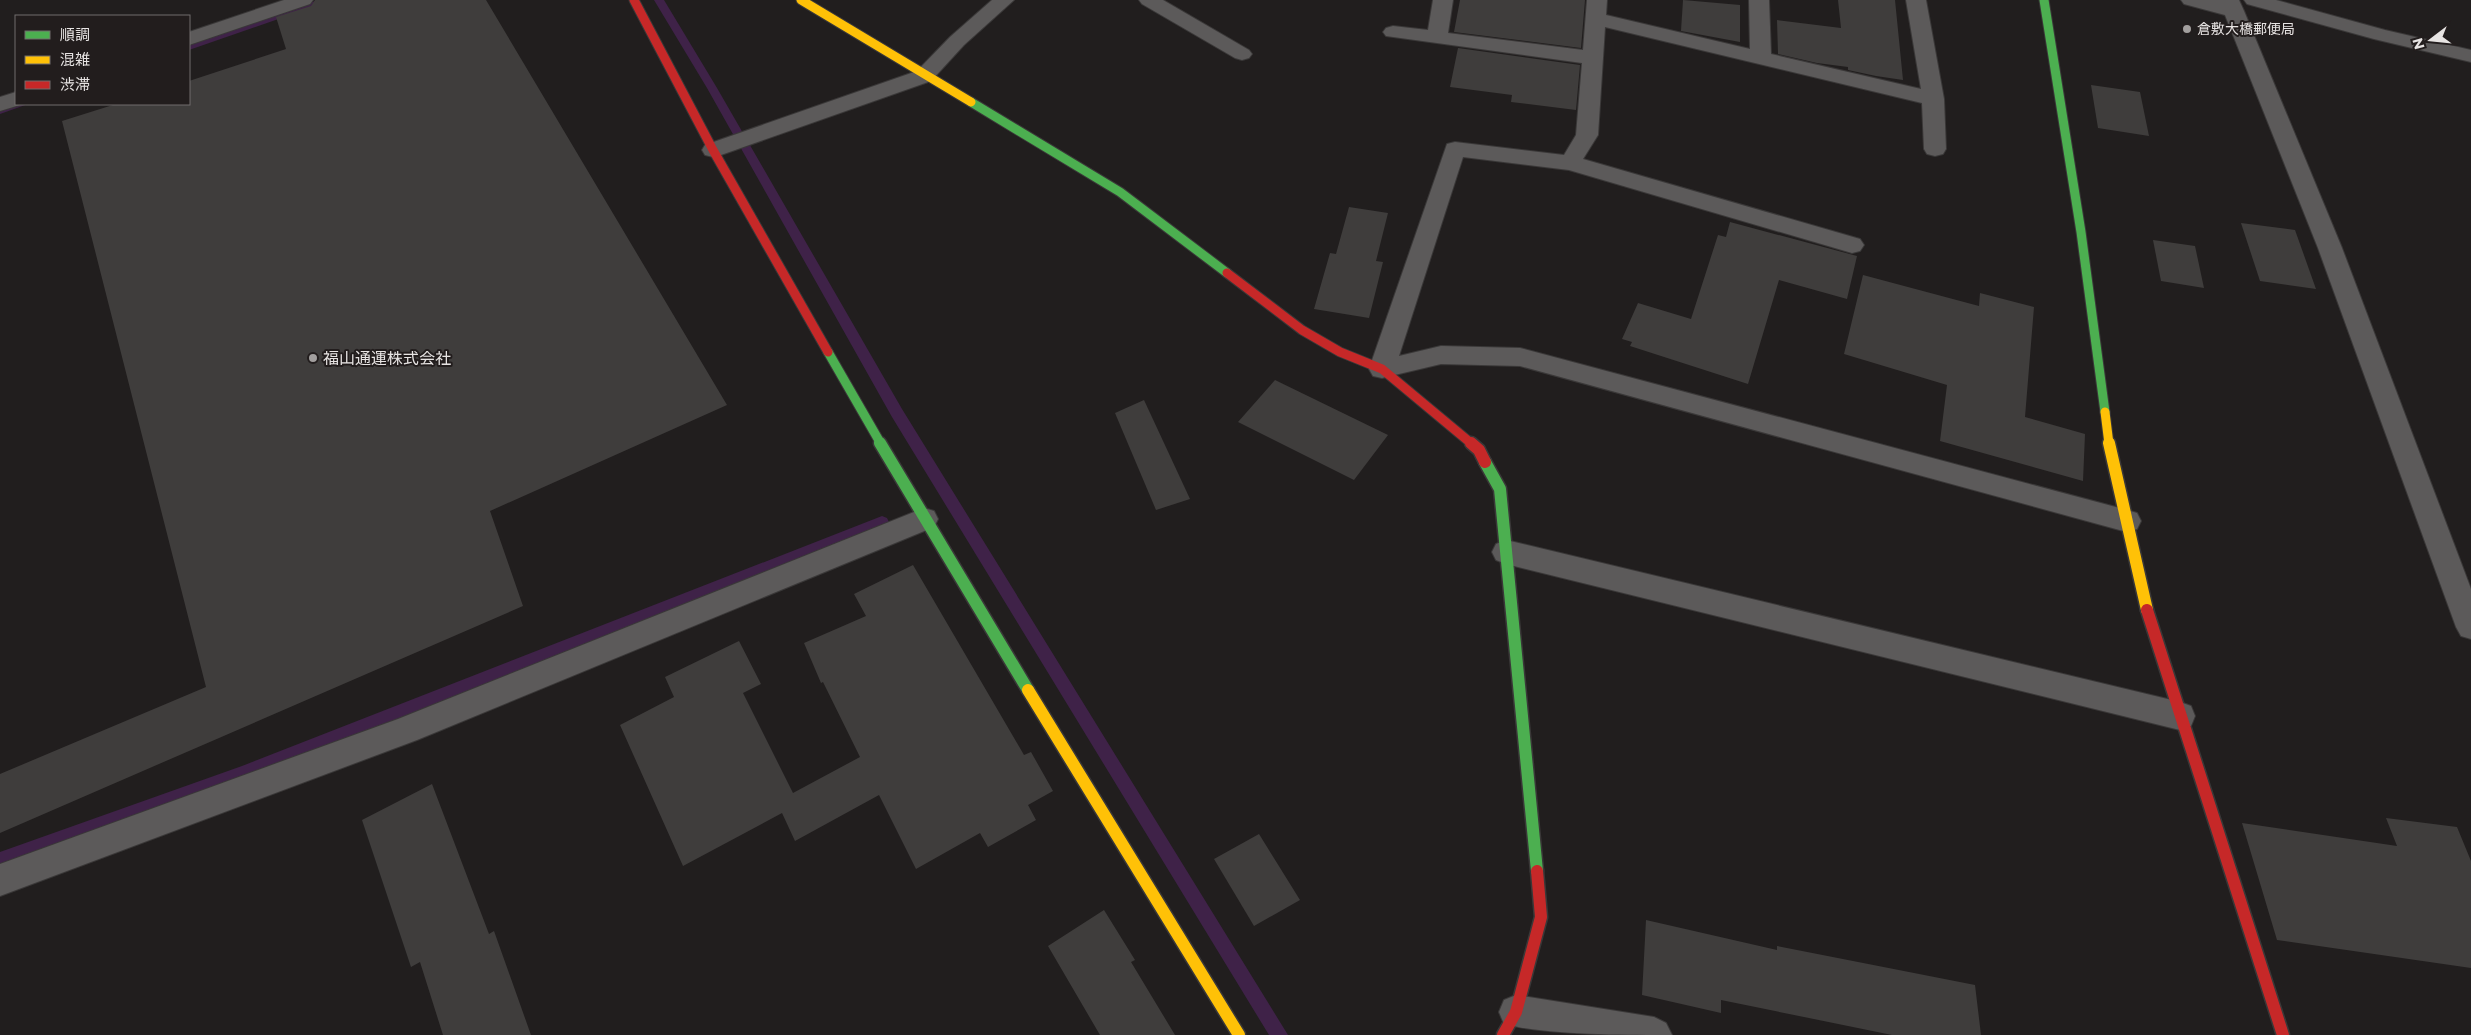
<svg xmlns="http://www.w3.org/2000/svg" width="2471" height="1035" font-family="Montserrat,'Noto Sans JP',sans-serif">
<rect width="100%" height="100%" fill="#211e1e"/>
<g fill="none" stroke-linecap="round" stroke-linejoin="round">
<g fill="#3f2248" fill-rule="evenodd">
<path d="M318,0H333L189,50V44Z"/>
<path d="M654,0H664L717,88L902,409L1288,1035H1269L892,417L707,88Z"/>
<path d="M16,103L28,104L0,114V107Z"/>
<path d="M882,516L887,518L889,522L887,526L249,778L0,868V852L242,766Z"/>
</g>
</g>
<g fill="#3f3d3c">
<path d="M315,0H486L727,405L490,511L523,606L0,833V774L206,687L62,121L116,104H189V81L286,49L276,17L311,6Z"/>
<path d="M1460,0H1585L1581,48L1454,32Z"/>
<path d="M1683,0L1740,5V42L1681,31Z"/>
<path d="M1838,0H1895L1903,80L1876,76L1848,70V67L1817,63L1778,54L1777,20L1841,28Z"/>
<path d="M1458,48L1580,65L1576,110L1511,102L1512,95L1450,87Z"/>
<path d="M2091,85L2140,92L2149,136L2098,128Z"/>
<path d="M1349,207L1388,213L1376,261L1383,262L1369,318L1314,309L1330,253L1336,254Z"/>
<path d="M1730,222L1857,256L1847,299L1779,280L1748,384L1630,346L1632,342L1622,339L1638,303L1691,319L1718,235L1726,237Z"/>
<path d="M2241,223L2295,230L2316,289L2260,281Z"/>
<path d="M2153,240L2195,246L2204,288L2161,281Z"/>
<path d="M1863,275L1979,306L1980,293L2034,307L2025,417L2085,434L2083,481L1940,441L1947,385L1844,354Z"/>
<path d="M1275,380L1388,435L1354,480L1238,422Z"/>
<path d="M1144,400L1190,499L1156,510L1115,413Z"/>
<path d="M913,565L1024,755L1031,752L1053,791L1028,805L1036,820L988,847L980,833L916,869L879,795L795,841L782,813L683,866L620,725L674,697L665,677L739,641L761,684L743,693L793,793L860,757L823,682L821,683L804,643L866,616L854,594Z"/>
<path d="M432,784L489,934L494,931L531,1035H443L420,962L411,967L362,820Z"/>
<path d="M2386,818L2457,827L2471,861V968L2277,940L2242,823L2397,846Z"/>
<path d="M1259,834L1300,900L1254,926L1214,859Z"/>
<path d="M1104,910L1135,960L1131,962L1175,1035H1100L1048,946Z"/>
<path d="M1646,920L1777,950V946L1975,985L1981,1035H1892L1721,1000V1013L1642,995Z"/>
</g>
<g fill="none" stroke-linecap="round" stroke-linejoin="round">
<g stroke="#3a3838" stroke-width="2">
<g id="street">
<path d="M284,0H313L310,4L189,45V32Z"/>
<path d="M992,0H1014L964,45L931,81L721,155L713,157L705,155L702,150L705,145L917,71L950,37Z"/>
<path d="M1139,0H1163L1249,50L1252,54L1249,58L1242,60L1235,58L1142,4Z"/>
<path d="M1433,0H1453L1448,33L1583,50L1587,0H1607L1606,15L1750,49L1749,0H1769L1771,54L1921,89L1906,0H1926L1944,99L1946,149L1943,154L1935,156L1927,154L1924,149L1922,103L1605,27L1598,135L1583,159L1860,239L1864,245L1860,251L1852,253L1569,170L1463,157L1399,356L1441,346L1520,348L2127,510L2137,513L2141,521L2137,529L2127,532L1520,366L1441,364L1382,378L1373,376L1369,369L1447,144L1455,142L1564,155L1576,135L1582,63L1386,36L1383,32L1386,28L1393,26L1428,30Z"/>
<path d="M2181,0H2239L2244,11L2342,248L2471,589V639L2461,636L2456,627L2318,248L2225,15L2184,4Z"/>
<path d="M2244,0H2276L2385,30L2471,50V62L2374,39L2247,4Z"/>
<path d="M16,92V104H23L0,111V97Z"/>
<path d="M924,508L934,511L938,519L934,527L417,740L0,896V864L398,719Z"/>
<path d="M1506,540L2180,702L2191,706L2195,716L2191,726L2180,730L1506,564L1496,560L1492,552L1496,544Z"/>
<path d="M1516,995L1654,1017L1666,1023L1672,1035C1623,1035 1547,1035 1504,1024L1499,1012L1504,1000Z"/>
</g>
</g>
<g stroke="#3a3838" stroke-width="11">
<g id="fast-far1">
<path d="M2044,0L2081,232L2105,412"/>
<path d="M971,102L1120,192L1227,273"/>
<path d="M828,352L881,444"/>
</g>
</g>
<g stroke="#3a3838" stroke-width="15">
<g id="fast">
<path d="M880,443L1028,690"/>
<path d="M1485,462L1500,489L1537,871"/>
</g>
</g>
<g stroke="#3a3838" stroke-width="11">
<g id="slow-far1">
<path d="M801,0L971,102"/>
<path d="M2105,412L2109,444"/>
</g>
</g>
<g stroke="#3a3838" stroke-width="15">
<g id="slow">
<path d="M2109,443L2147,610"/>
<path d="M1028,690L1239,1035"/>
</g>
</g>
<g stroke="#3a3838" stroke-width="11">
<g id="jam-far1">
<path d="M634,0L713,150L828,352"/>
<path d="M1227,273L1302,330L1340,352L1382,369L1472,444"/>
</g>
</g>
<g stroke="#3a3838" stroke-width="15">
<g id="jam">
<path d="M1471,443L1479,450L1485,462"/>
<path d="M2147,610L2283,1035"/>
<path d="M1503,1035L1516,1012L1541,917L1537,871"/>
</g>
</g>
<use href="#street" fill="#5c5a5a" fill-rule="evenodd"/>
<use href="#fast-far1" stroke="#4caf50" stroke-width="9"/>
<use href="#fast" stroke="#4caf50" stroke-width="12"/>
<use href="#slow-far1" stroke="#ffc107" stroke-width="9"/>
<use href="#slow" stroke="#ffc107" stroke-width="12"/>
<use href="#jam-far1" stroke="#c62828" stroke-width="9"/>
<use href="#jam" stroke="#c62828" stroke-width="12"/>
</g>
<g fill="#a29f9e" stroke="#221d1d" stroke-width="2">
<circle cx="2187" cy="29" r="5"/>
<circle cx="313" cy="358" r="5"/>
</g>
<g text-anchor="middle" stroke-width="4" stroke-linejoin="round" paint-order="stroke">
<g font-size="14" fill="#e7e4e3" stroke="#221d1d" text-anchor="start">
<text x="2197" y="34">倉敷大橋郵便局</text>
</g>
<g font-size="16" fill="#e7e4e3" stroke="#221d1d" text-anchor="start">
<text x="323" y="364">福山通運株式会社</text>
</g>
</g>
<rect x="15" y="15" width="175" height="90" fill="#221d1d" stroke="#716d6c"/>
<rect x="25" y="31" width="25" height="8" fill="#4caf50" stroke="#716d6c"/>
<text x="60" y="40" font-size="15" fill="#e7e4e3">順調</text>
<rect x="25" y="56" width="25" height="8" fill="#ffc107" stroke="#716d6c"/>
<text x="60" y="65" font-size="15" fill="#e7e4e3">混雑</text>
<rect x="25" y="81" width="25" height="8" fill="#c62828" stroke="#716d6c"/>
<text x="60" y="90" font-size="15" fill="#e7e4e3">渋滞</text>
<g transform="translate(2431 40) rotate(254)" stroke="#221d1d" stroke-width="4" paint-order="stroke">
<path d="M0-4L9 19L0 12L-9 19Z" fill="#e7e4e3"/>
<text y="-8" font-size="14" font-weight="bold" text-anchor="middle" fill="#e7e4e3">N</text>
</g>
</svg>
